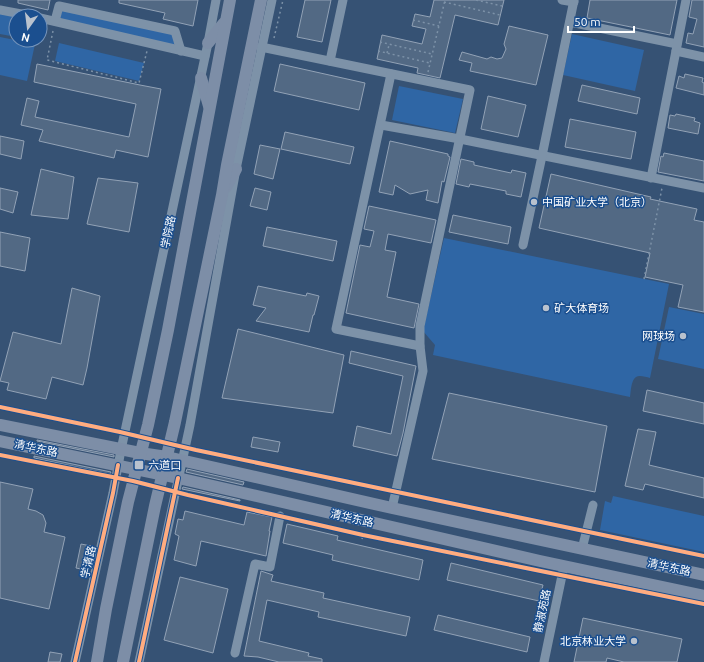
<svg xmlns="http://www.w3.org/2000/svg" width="704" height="662" font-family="Ubuntu,'Noto Sans SC',sans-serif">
<rect width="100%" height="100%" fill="#365274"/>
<g fill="#2f66a5">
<path d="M61,7L176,35L174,47L59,20Z"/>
<path d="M0,12L16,16V37L0,34Z"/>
<path d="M40,20L47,21L42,42L32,40H40Z"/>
<path d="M572,34L644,50L635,91L563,75Z"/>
<path d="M0,37L35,44L27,81L0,75Z"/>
<path d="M59,43L144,63L139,81L55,61Z"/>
<path d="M399,86L463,99L455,133L392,120Z"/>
<path d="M444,238L669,284L650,378C647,377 643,376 640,376C631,375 631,391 630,397L433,355L435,345L423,331Z"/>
<path d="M669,307L704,314V369L658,359Z"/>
<path d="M613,496L704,516V552L600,530L605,501L611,503Z"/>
</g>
<g fill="#526984" stroke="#92a2b6">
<path d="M18,0H50L48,10L18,3Z"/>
<path d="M119,0H198L193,26L163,19L165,13L119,3Z"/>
<path d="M305,0H331L322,42L297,37Z"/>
<path d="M434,0H504L498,25L455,15L440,78L417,73L418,68L377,59L382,35L422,44L426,29L412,26L415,14L430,17Z"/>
<path d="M590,0H677L670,35L587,18Z"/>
<path d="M692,0H704V47L686,43L688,33L693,34L697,19L689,17Z"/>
<path d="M509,26L548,35L536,85L470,71L472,63L459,60L462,52L487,59L491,57L497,59L502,58L506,49L504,44Z"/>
<path d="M37,64L140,85L161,89L148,157L116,150L114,158L39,141L43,130L21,125L27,98L39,101L35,117L129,137L136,104L34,82Z"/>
<path d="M280,64L365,83L359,110L274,91Z"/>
<path d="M685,74L703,78L702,82L704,83V95L676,88L679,76L684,78Z"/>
<path d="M582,85L640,98L637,114L578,101Z"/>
<path d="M488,96L526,105L518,137L481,129Z"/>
<path d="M676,114L695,118L694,121L700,123L698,134L668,128L670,115L675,116Z"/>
<path d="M570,119L636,132L631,159L565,147Z"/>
<path d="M285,132L354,147L350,164L281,149Z"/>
<path d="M0,136L24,141L21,159L0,154Z"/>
<path d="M390,141L448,154V156L450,157L444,182L442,181L438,203L426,200L428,190L410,194L395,185L393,195L379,192Z"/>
<path d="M260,145L280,149L273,179L254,174Z"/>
<path d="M664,153L704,161V181L658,172L661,156L663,157Z"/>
<path d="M461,159L474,162V165L511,173L512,170L526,173L521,197L506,194V191L470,184L469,187L456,184Z"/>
<path d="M41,169L74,177L68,219L31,215Z"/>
<path d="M551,174L651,197L650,199L697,209L694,220L704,222V312L678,307L683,285L645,277L650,253L539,228Z"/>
<path d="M98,178L138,183L129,232L87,224Z"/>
<path d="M0,188L18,192L13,213L0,209Z"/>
<path d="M255,188L271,192L267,210L250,206Z"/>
<path d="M369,206L436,220L431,243L388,234L385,250L396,252L387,297L419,304L414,328L346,313L360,245L370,247L374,231L364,229Z"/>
<path d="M453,215L511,227L508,244L449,232Z"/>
<path d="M267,227L337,241L333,261L263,246Z"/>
<path d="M0,232L30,238L25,271L0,266Z"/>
<path d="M258,286L306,296L307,293L319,296L314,315H313L309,332L256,321L266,308L253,305Z"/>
<path d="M72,288L100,296L87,368L83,385L52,377L46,399L7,390L9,383L0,381L13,332L61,344Z"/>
<path d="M238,329L344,355L333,413L222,398Z"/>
<path d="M351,351L416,366L403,433L397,456L353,446L357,426L391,434L403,376L349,363Z"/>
<path d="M647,390L704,403V424L643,411Z"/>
<path d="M449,393L607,426L595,492L432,459Z"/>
<path d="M638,429L656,432L649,465L704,478V498L645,484L643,490L625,486Z"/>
<path d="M253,437L280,442L278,452L251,447Z"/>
<path d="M37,440L114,455V457L37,441Z"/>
<path d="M34,456L111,472L110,474L34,458Z"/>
<path d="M187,469L244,482L243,485L186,472Z"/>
<path d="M0,482L33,489L28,509L36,511L43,515L46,523L44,532L65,537L49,609L0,598Z"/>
<path d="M183,487L240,500V501L182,489Z"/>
<path d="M185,511L244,525L247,512L272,517L269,531H270L266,556L201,541L196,566L174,560L179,536L175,534L178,519L183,520Z"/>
<path d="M287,524L338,536L337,540L423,560L419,580L332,560L333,555L283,543Z"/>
<path d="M81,544L91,546L86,570L76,568Z"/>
<path d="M451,563L543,585L539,601L447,580Z"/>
<path d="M261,571L273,575L271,581L324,593L323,598L410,617L406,636L318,617L319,612L267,600L259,641L309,653L308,656L322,659V662H279L258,657L244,656Z"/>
<path d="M180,577L228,589L213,653L164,640Z"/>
<path d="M438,615L530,637L527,652L434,630Z"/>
<path d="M583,618L682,639L677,662H624L607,658L606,662H574Z"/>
<path d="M50,652L62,654L60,662H48Z"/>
</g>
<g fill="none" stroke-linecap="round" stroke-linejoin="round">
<g stroke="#7d92a8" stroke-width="1.5" stroke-dasharray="2 3" stroke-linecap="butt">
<path d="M476,0L502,6"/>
<path d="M444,2L500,15"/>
<path d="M413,20L439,26"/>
<path d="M53,31L47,60L139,83L147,51"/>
<path d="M274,38L283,0"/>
<path d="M380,42L432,54"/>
<path d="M378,51L430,63"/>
<path d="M387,53L389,45"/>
<path d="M428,72L445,0"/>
<path d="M644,279L662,188"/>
<path d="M362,539L364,532"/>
</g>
<g stroke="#7d92a8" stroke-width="9">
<path d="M562,0L574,2"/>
<path d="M0,10L32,16"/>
<path d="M40,18L205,56"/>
<path d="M55,21L59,6L175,31L181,51"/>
<path d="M570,22L677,44"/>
<path d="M261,47L470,90L420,326V346L423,371L392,508"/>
<path d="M676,51L704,57"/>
<path d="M330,61L343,0"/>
<path d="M391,74L336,329L420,346"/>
<path d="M381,125L460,139L704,188"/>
<path d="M651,178L686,0"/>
<path d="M523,245L542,156L574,0"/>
<path d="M582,549L593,505"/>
<path d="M235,653L255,564L270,567L280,516"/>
<path d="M75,662L113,493L121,450L208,43L216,0"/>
<path d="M139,662L190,425L236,169L272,0"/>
<path d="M544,662L564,566"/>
</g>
<g stroke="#7d8ea7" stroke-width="12">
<path d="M208,43L224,23"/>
<path d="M201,78L209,106"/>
<path d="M226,187L236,169"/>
<path d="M0,425L140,453L167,457L392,508L704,575"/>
<path d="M0,441L178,478L540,561L704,596"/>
<path d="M97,662L106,609L128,502L148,425L168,330L230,0"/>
<path d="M123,662L155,506L175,422L222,195L227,165L261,0"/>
</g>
<g stroke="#1b4f8f" stroke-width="6">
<g id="cycleway">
<path d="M0,407L120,432L196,450L704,556"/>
<path d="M0,455L133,481L188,495L363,535L704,604"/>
<path d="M75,662L113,493L118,465"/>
<path d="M139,662L178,478"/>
</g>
</g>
<use href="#cycleway" stroke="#ffac80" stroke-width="4"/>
</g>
<g fill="#b9c2ce" stroke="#1b4f8f" stroke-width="1.5">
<circle cx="534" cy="202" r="4"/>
<circle cx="546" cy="308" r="4"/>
<circle cx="683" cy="336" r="4"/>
<rect x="134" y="460" width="10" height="10" rx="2"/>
<circle cx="634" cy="641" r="4"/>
</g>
<g text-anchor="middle" stroke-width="3" stroke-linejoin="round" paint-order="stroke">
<g font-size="11" fill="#fff" stroke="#1b4f8f" text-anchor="start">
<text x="542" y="206">中国矿业大学（北京）</text>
<text x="554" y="312">矿大体育场</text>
<text x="675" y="340" text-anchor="end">网球场</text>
<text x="148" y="469">六道口</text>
<text x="626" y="645" text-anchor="end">北京林业大学</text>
</g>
<g font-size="11" fill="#fff" stroke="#1b4f8f">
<text transform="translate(168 232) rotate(-78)" y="4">学院路</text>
<text transform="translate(36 448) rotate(12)" y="4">清华东路</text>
<text transform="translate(352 518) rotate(13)" y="4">清华东路</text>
<text transform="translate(88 562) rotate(-77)" y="4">学清路</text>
<text transform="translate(669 567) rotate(12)" y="4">清华东路</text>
<text transform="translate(542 611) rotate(-78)" y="4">静淑苑路</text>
</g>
</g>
<g transform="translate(28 28) rotate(194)"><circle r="19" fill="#1b4f8f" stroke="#7695bc"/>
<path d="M0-3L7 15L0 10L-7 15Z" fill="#b9c2ce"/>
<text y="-6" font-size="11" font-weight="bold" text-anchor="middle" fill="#ffffff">N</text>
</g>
<path d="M568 26v6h66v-6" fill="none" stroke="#ffffff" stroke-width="2"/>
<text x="574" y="26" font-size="12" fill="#ffffff" stroke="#1b4f8f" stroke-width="3" paint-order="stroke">50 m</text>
</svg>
